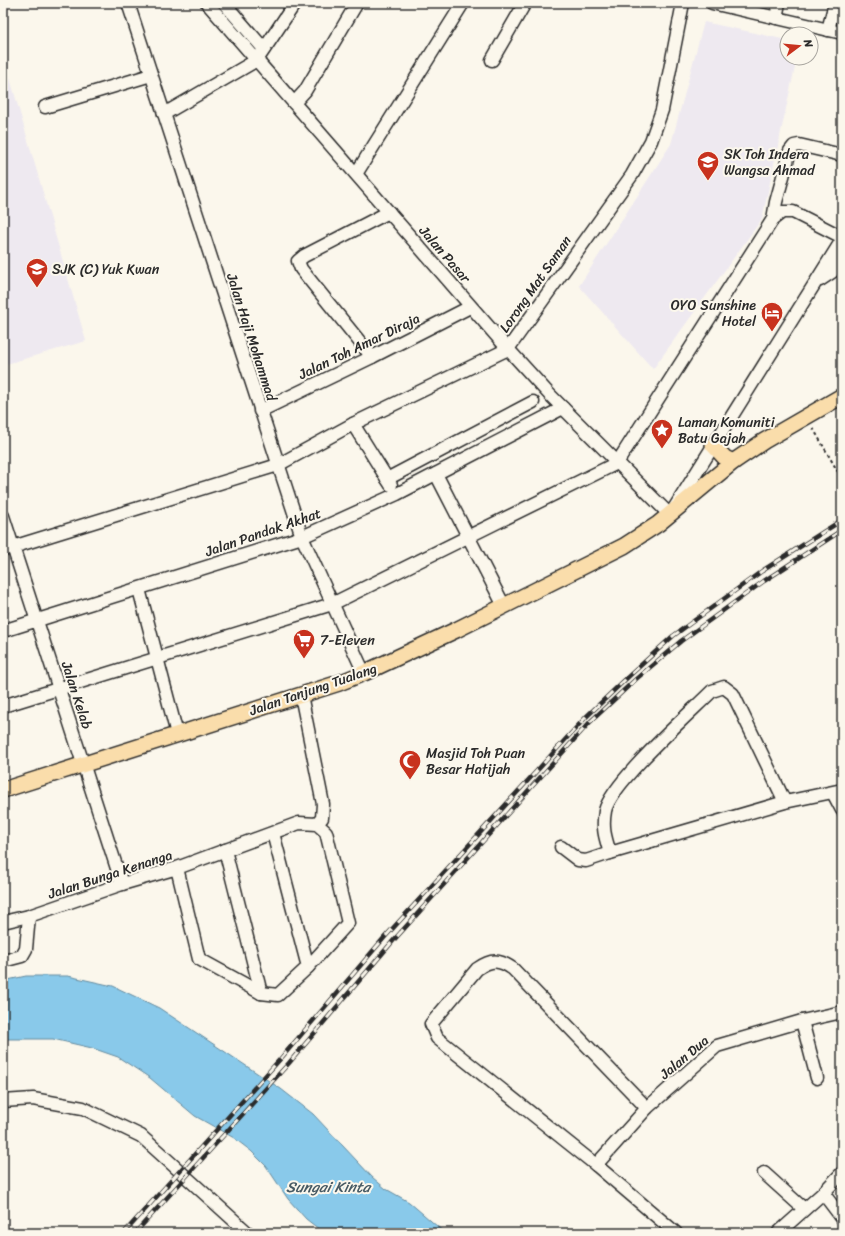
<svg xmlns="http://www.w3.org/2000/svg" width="845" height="1236" font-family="Sriracha,sans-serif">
<rect width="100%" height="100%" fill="#fbf7ec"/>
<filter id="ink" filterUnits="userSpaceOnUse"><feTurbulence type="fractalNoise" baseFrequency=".025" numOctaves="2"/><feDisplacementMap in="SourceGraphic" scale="8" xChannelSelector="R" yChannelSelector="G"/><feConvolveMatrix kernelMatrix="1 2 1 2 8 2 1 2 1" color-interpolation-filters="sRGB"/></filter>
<g filter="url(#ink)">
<g fill="#eee9f0">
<path d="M704,22L787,40V58H797L762,219L653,369L579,286L671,144Z"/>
<path d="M9,75L86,341L3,365V77Z"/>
</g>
<path fill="#89c9ea" stroke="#638a9e" d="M26,976H68L113,986L159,1008L281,1089L313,1114L372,1177L386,1189L409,1202L445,1233H324L306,1219L288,1199L266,1166L251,1151L234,1138L195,1116L150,1078L118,1057L92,1048L53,1039H3V981Z"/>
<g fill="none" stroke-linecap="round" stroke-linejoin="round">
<g stroke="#2b2b2b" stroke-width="15">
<g id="minor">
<path d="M128,3L302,537L364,673"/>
<path d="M207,3L508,349L549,394L670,515L842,240"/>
<path d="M224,3L264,49"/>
<path d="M712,3L842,33"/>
<path d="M776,18L779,3"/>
<path d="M828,30L835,3"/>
<path d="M492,60L525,3"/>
<path d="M294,103L305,91L357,3"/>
<path d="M45,107L151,75"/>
<path d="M164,114L257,60L295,3"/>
<path d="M356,174L463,3"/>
<path d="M773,219L776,202L790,151L794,146L799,145L842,155"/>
<path d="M820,280L832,272L842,262"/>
<path d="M372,357L301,269L298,261L304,256L389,212"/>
<path d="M260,411L372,357L470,307"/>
<path d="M353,424L391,485"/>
<path d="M436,474L504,606"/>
<path d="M387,479L533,402"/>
<path d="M3,516L122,884"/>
<path d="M3,550L278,465L353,424L508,349L632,175L651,141L662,110L683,3"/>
<path d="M139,589L177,734"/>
<path d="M3,631L302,537L397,494L563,408"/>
<path d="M301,695L323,804L322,818L317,824"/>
<path d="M3,706L332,604L617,463L773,219L782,212H793L842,237"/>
<path d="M833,793L842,810"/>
<path d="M785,802L733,694L724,687L712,691C689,714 611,783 605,811C602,828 605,837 610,853L785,802L842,790"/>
<path d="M273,833L308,967"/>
<path d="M561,847L578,860L586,861L610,853"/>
<path d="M225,850L261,993"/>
<path d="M3,922L29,916L122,884L177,868L299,823L317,824L326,832L348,923L308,967L278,995L261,993L199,959L177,868"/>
<path d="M3,961L22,956L26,949L29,916"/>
<path d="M802,1021L817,1078"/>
<path d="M3,1101L33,1099L83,1108L141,1136L248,1233"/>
<path d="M647,1108L513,969C499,959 491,959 477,969L431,1024L437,1038L596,1165L676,1233"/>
<path d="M596,1165L647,1108L717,1046L802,1021L842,1012"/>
<path d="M764,1173L804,1209"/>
<path d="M823,1193L842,1218"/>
<path d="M778,1233L823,1193L842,1173"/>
</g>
</g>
<g stroke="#2b2b2b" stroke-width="18">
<g id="major">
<path d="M713,445L725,458L733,462"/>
<path d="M3,790L339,683L364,673L456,630L624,546L658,524L733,462L764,441L842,396"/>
</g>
</g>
<path stroke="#2b2b2b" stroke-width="2" stroke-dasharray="3 3" stroke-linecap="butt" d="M813,428L842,479"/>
<use href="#minor" stroke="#fbf7ec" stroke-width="12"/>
<use href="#major" stroke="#faddab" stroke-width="15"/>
<g stroke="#2b2b2b" stroke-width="4.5">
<g id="rail">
<path d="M124,1233L282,1057L384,938L586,717L629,676L673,636L762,571L842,520"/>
<path d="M135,1233L289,1063L393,941L590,722L636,679L681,641L764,581L842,530"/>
</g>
</g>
<use href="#rail" stroke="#fbf7ec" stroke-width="3" stroke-dasharray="9" stroke-linecap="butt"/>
</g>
</g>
<defs>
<g id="school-pin" transform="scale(1.15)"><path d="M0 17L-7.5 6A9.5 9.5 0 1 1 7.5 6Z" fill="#c8321e" stroke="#fbf7ec"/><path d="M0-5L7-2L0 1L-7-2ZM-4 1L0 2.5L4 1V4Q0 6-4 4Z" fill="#fff"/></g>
<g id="hotel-pin" transform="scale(1.15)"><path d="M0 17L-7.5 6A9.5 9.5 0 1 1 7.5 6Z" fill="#c8321e" stroke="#fbf7ec"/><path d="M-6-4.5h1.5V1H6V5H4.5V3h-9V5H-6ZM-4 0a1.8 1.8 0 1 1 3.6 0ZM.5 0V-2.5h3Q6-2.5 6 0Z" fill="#fff"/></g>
<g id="sight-pin" transform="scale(1.15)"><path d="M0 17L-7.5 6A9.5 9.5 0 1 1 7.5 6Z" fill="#c8321e" stroke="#fbf7ec"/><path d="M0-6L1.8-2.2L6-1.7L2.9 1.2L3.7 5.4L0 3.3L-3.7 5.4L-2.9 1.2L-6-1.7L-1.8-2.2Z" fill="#fff"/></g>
<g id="supermarket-pin" transform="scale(1.15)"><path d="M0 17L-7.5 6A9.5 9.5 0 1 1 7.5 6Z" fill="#c8321e" stroke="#fbf7ec"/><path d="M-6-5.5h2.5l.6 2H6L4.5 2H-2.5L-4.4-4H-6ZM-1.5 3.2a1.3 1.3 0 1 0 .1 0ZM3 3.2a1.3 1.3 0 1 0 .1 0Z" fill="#fff"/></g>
<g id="mosque-pin" transform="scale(1.15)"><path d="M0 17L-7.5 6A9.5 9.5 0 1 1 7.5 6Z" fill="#c8321e" stroke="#fbf7ec"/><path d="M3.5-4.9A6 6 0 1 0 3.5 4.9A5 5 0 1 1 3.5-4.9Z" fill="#fff"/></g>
</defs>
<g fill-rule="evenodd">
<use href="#school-pin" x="708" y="162"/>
<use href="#school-pin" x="37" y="269"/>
<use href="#hotel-pin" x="772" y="313"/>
<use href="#sight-pin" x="662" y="430"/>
<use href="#supermarket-pin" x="304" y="640"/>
<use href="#mosque-pin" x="410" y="761"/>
</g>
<g text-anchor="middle" stroke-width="4" stroke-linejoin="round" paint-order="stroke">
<g font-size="14" fill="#2b2b2b" stroke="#fbf7ec" text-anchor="start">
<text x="724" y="159">SK Toh Indera<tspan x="724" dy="16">Wangsa Ahmad</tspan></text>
<text x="52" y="274">SJK (C) Yuk Kwan</text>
<text x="756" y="310" text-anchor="end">OYO Sunshine<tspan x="756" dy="16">Hotel</tspan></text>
<text x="678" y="427">Laman Komuniti<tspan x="678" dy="16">Batu Gajah</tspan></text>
<text x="320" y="645">7-Eleven</text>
<text x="426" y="758">Masjid Toh Puan<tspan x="426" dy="16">Besar Hatijah</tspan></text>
</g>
<g font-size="14" fill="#2b2b2b" stroke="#fbf7ec">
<text transform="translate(445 254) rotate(49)" y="5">Jalan Pasar</text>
<text transform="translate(535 284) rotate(-55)" y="5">Lorong Mat Saman</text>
<text transform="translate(252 337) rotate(72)" y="5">Jalan Haji Mohammad</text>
<text transform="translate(359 346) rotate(-26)" y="5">Jalan Toh Amar Diraja</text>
<text transform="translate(263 532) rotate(-19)" y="5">Jalan Pandak Akhat</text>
<text transform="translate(313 689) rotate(-19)" y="5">Jalan Tanjung Tualang</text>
<text transform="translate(77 695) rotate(72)" y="5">Jalan Kelab</text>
<text transform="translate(110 874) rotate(-18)" y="5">Jalan Bunga Kenanga</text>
<text transform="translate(684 1057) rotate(-40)" y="5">Jalan Dua</text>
</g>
<g font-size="15" font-style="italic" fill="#475a64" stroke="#fbf7ec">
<text x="328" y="1192">Sungai Kinta</text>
</g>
</g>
<rect width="845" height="1236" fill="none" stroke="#fbf7ec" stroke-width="16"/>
<rect x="8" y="8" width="829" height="1220" fill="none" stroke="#2b2b2b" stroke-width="1.5" filter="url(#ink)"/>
<g transform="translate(799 46) rotate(74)"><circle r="19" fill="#fbf7ec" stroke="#a8a59f"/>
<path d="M0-3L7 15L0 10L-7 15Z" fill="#c8321e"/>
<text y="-6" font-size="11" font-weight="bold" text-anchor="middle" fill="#2b2b2b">N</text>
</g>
</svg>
